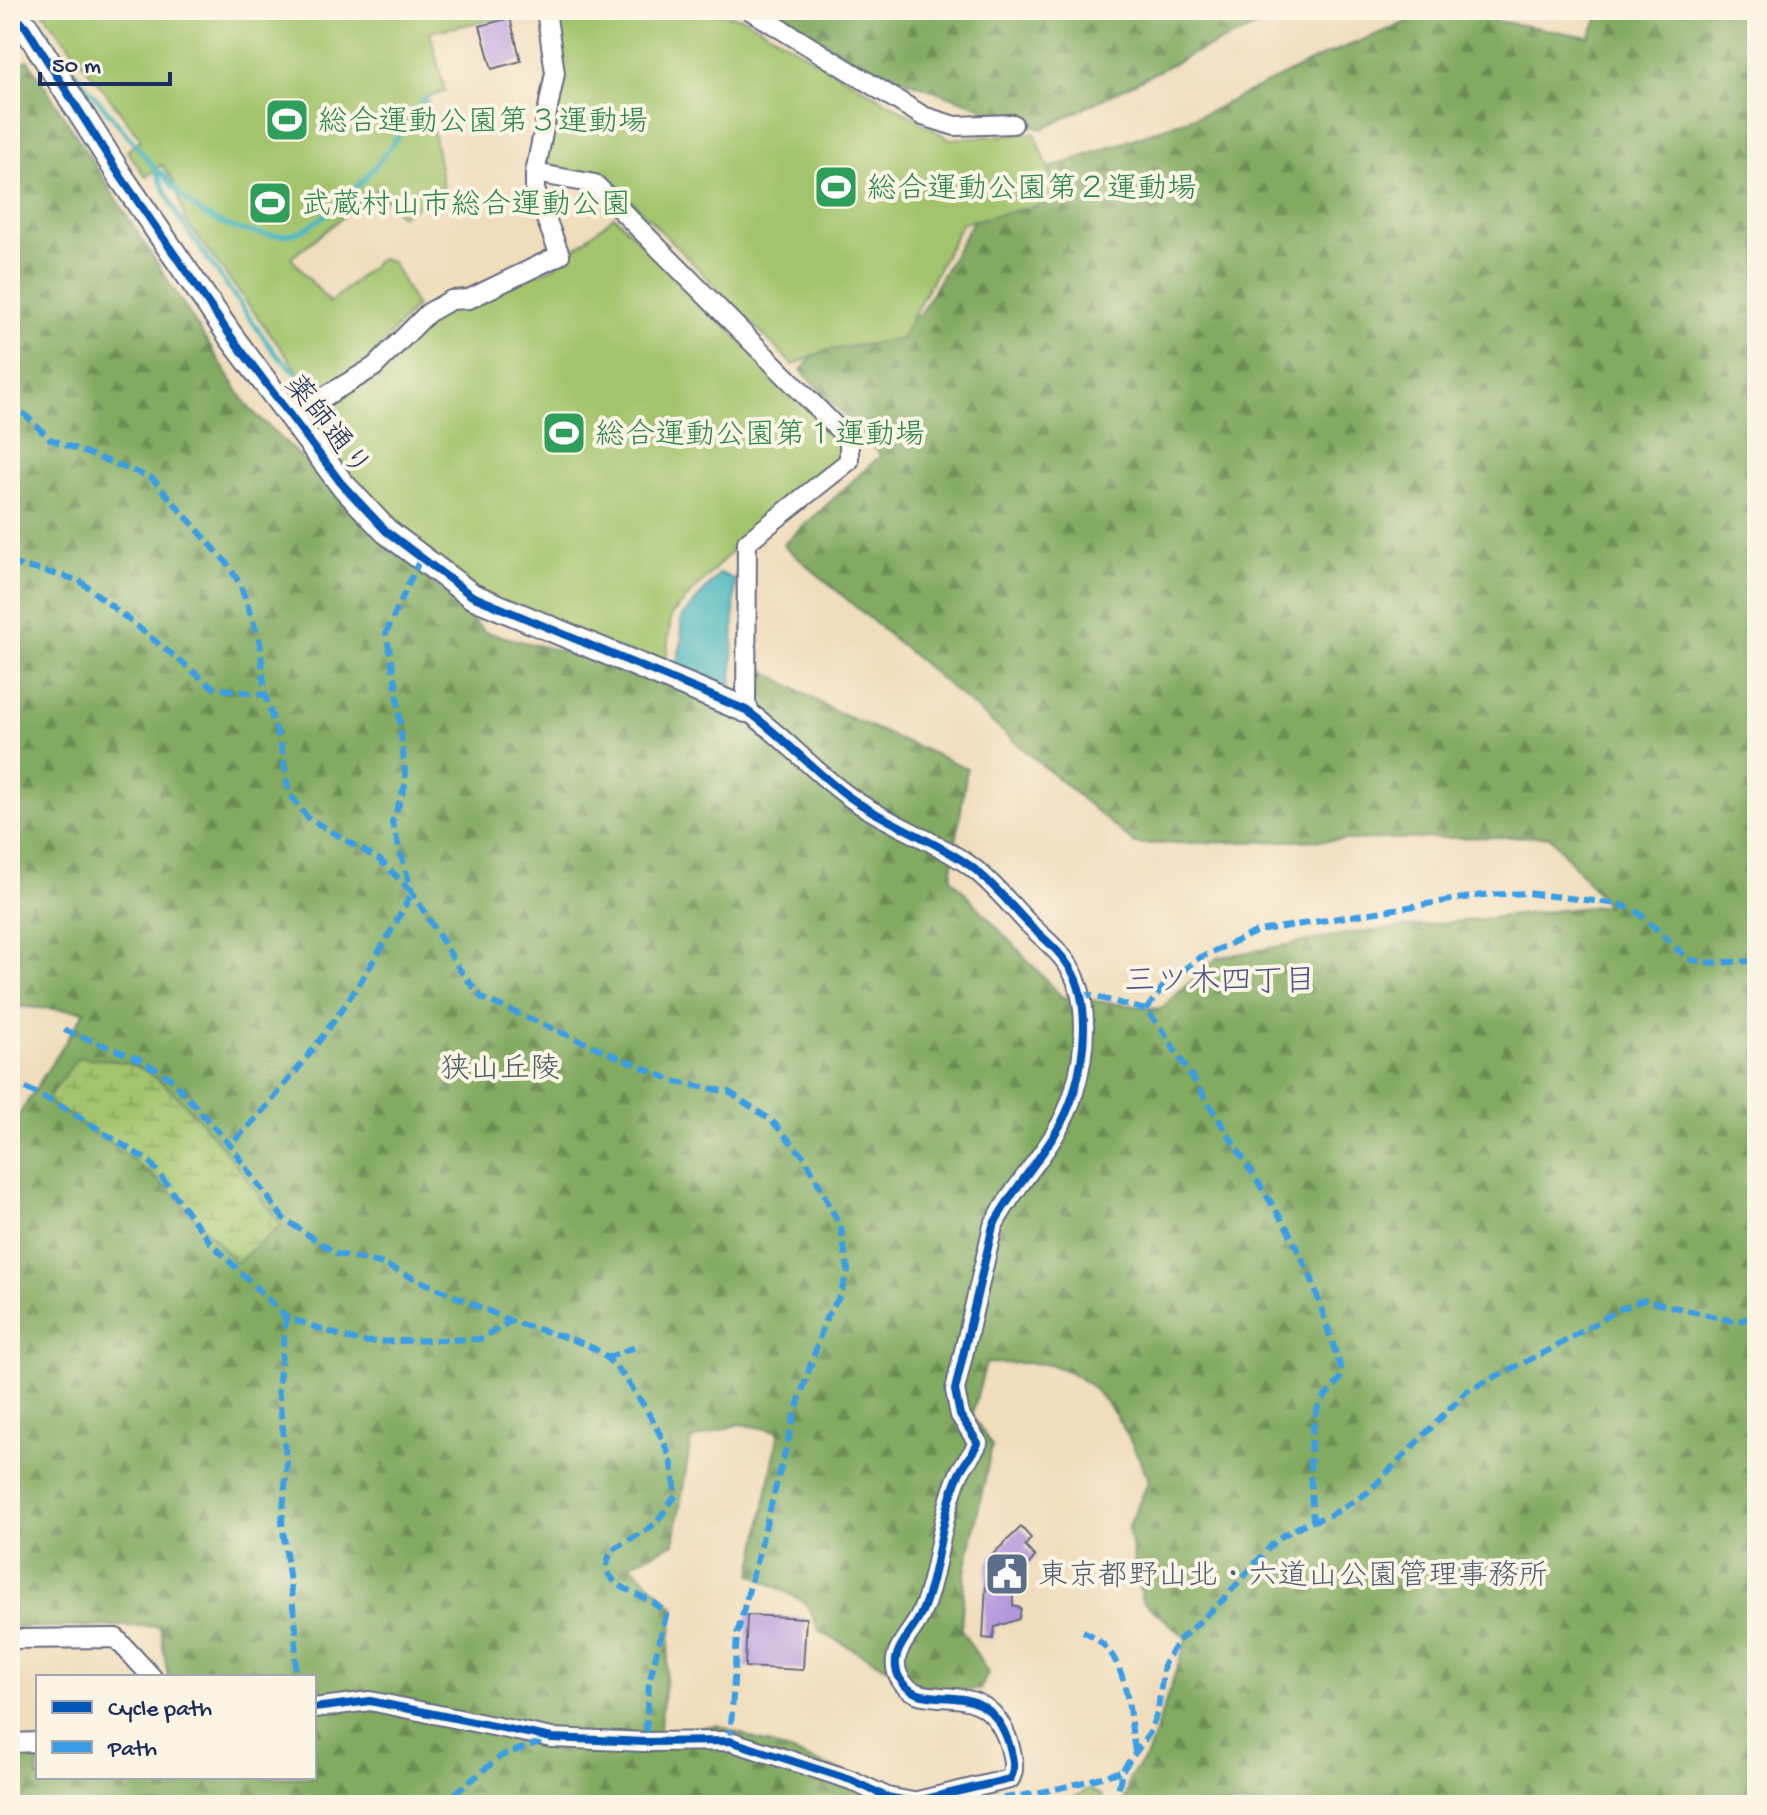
<svg xmlns="http://www.w3.org/2000/svg" width="1767" height="1815" font-family="'Gochi Hand','Klee One',sans-serif">
<defs>
<pattern id="grass-dots" width="8" height="8" patternUnits="userSpaceOnUse" patternTransform="scale(2)"><rect width="8" height="8" fill="#a3c46c"/><path d="M2 2h.1M6 6h.1" fill="none" stroke="#84a05c" stroke-width="1.8" stroke-linecap="round"/></pattern>
<pattern id="forest-firs" width="22" height="20" patternUnits="userSpaceOnUse" patternTransform="scale(2)"><rect width="22" height="20" fill="#82aa60"/><path d="M5 1l3.5 6h-7zM16 11l3.5 6h-7z" fill="#6a8b52"/></pattern>
<pattern id="wetland-marsh" width="20" height="14" patternUnits="userSpaceOnUse" patternTransform="scale(2)"><rect width="20" height="14" fill="#a3c46c"/><path d="M1 5h8M5 5V1M11 12h8M15 12V8" fill="none" stroke="#84a05c"/></pattern>
</defs>
<rect width="100%" height="100%" fill="#fcf5e5"/>
<filter id="ink" filterUnits="userSpaceOnUse"><feTurbulence type="fractalNoise" baseFrequency=".0125" numOctaves="2"/><feDisplacementMap in="SourceGraphic" scale="16" xChannelSelector="R" yChannelSelector="G"/><feConvolveMatrix kernelMatrix="1 2 1 2 8 2 1 2 1" color-interpolation-filters="sRGB"/></filter>
<filter id="wash" filterUnits="userSpaceOnUse"><feTurbulence type="fractalNoise" baseFrequency=".006" numOctaves="4" result="noise"/><feDisplacementMap in="SourceGraphic" scale="32" xChannelSelector="R" yChannelSelector="G"/><feGaussianBlur stdDeviation="1.8" result="paint"/><feColorMatrix in="noise" values="0 0 0 0 0 0 0 0 0 0 0 0 0 0 0 0 0 1.4 0 .05"/><feComposite in="paint" operator="in"/></filter>
<g filter="url(#wash)">
<rect width="100%" height="100%" fill="#f0ddbc"/>
<path fill="url(#grass-dots)" stroke="#5f7a65" stroke-width="2" d="M1089,1789L1102,1796V1805H1070L1069,1801Z"/>
<g fill="url(#forest-firs)" stroke="#4e6c5f" stroke-width="2">
<path d="M779,10H1297L1192,54L1043,129L853,62Z"/>
<path d="M1437,10L1589,37L1602,10H1757V1805H1123L1130,1777L1148,1754L1187,1638L1142,1601L1128,1528L1149,1480C1129,1434 1100,1371 1043,1364C1025,1362 1005,1364 986,1363L972,1415L992,1446L965,1571L961,1629L988,1673L980,1690H930L820,1632L806,1603L752,1574L779,1431L739,1424L691,1440L674,1543L630,1564L674,1607L659,1734L717,1725L935,1805H10V1751L38,1749V1777H314V1677H168L160,1626L10,1627V1129L85,1011L10,1006V68L28,60L249,408L485,632L735,695L760,668L834,711L967,768L951,878L1062,997L1161,1009L1217,958L1345,934L1607,905L1550,836L1135,844L783,545L881,455L801,370L860,306L919,316L991,189L1206,113L1323,56Z"/>
</g>
<path fill="url(#wetland-marsh)" stroke="#5f7a65" stroke-width="2" d="M78,1057C95,1060 117,1059 133,1065C181,1082 251,1185 281,1226L236,1263L168,1188L110,1142L46,1101Z"/>
<g fill="#a3c46c" stroke="#5f7a65" stroke-width="2">
<path d="M42,10H525V13L430,32L445,92L427,97L444,191L400,216L378,189L291,258L330,303L381,258L392,262L416,306L368,360L315,394L186,221L174,182L162,165L146,177L127,151L141,139Z"/>
<path d="M551,10H696L744,18L950,139L1035,133L1060,200L962,223L901,339L824,351L793,365L605,174L544,173Z"/>
<path d="M614,216L844,442L843,459L745,537L671,615L666,661L574,638L480,591L394,537L287,424L430,317L552,268Z"/>
</g>
<path fill="#48b7be" stroke="#32738e" stroke-width="2" d="M720,573L735,580L732,686L674,674L682,641L681,618Z"/>
<g fill="none" stroke-linecap="round" stroke-linejoin="round">
<g stroke="#48b7be" stroke-width="5">
<path d="M29,10L72,69L153,166L178,217L274,352L296,373"/>
<path d="M157,174L161,172C173,186 188,205 205,215C229,229 279,244 305,229C357,198 392,146 425,98"/>
</g>
</g>
<g id="blocks">
<g fill="#b296de">
<path d="M510,18L521,61L492,69L480,26Z"/>
<path d="M1021,1527L1031,1538L1025,1546L1035,1557L1024,1570L1028,1574L1020,1580L1019,1588L1013,1589V1606L1021,1608L1019,1619L995,1627L993,1639L983,1638L987,1566L992,1555Z"/>
<path d="M747,1615L806,1618L803,1670L745,1667Z"/>
</g>
</g>
</g>
<g filter="url(#ink)">
<use href="#blocks" fill-opacity="0" stroke="#666c7f" stroke-width="2"/>
<g fill="none" stroke-linecap="round" stroke-linejoin="round">
<g stroke="#666c7f" stroke-width="22">
<g id="minor">
<path d="M750,10L923,116L955,126L1013,124"/>
<path d="M291,417L374,367L428,313L451,300L469,299L560,255L535,190V173L555,73L546,10"/>
<path d="M10,1639L116,1638L152,1677"/>
<path d="M314,1708L370,1701L552,1738L645,1742L730,1741L851,1780L887,1797L913,1802L1010,1779C1016,1768 1012,1755 1009,1744C984,1667 920,1720 899,1677C887,1653 911,1635 920,1616C940,1572 939,1519 959,1474C964,1463 973,1454 978,1443L960,1415L955,1390L993,1226C1017,1179 1059,1144 1074,1092C1085,1055 1091,1002 1070,968C1059,949 1040,936 1025,920C1007,901 990,880 969,865C931,838 885,823 848,796C812,770 783,736 746,710L747,542L849,461V440L595,184L535,173"/>
<path d="M10,1743L38,1742"/>
</g>
</g>
<g stroke="#666c7f" stroke-width="28">
<path id="tertiary" d="M10,12L26,27L121,177L232,338L341,483L386,531L472,596L746,710"/>
</g>
<use href="#minor" stroke="#fff" stroke-width="18"/>
<use href="#tertiary" stroke="#fff" stroke-width="24"/>
<g stroke="#3b9de6" stroke-width="6" stroke-dasharray="12 6" stroke-linecap="butt">
<path d="M10,400L50,439L152,478L227,563L240,584L260,642L265,695L281,746L289,793L308,818L380,860L412,892C368,979 299,1077 230,1145"/>
<path d="M420,559L386,633L396,683L406,783L392,823L412,892L460,970L482,998L676,1082L729,1092L772,1121L806,1159L841,1228L848,1270L840,1296L826,1318L796,1410L737,1635L730,1741"/>
<path d="M10,563L79,580L214,688L265,695"/>
<path d="M1081,993L1146,1010L1161,1028L1287,1228L1311,1277L1342,1372C1339,1387 1324,1393 1318,1408C1306,1441 1311,1486 1313,1521"/>
<path d="M1146,1010L1165,984L1199,958L1258,931L1483,895L1527,893L1619,904L1639,913L1688,959L1706,963L1757,961"/>
<path d="M64,1030L139,1059L170,1078L230,1145L283,1218L337,1254L380,1263L511,1321"/>
<path d="M10,1080L70,1111L150,1162L210,1242L286,1317L359,1342L480,1339L511,1321C537,1330 568,1336 593,1348C620,1361 661,1429 670,1458C674,1469 674,1483 676,1495C668,1506 659,1521 648,1529C634,1540 602,1545 608,1571C612,1591 654,1595 666,1615L649,1683L645,1742"/>
<path d="M286,1317L278,1389L287,1463L282,1522L296,1629L295,1677"/>
<path d="M606,1358L638,1346"/>
<path d="M1083,1631C1130,1652 1127,1705 1135,1751"/>
<path d="M949,1802C1010,1801 1064,1789 1122,1771"/>
<path d="M441,1805L501,1756L548,1739"/>
<path d="M1115,1805L1122,1771L1149,1734L1158,1710L1164,1664L1178,1641L1223,1600L1277,1539L1302,1525L1331,1515L1367,1493L1467,1391L1557,1346L1620,1309L1644,1300L1737,1322L1757,1316"/>
</g>
<g stroke="#fcf5e5" stroke-width="13">
<path id="cycleway" d="M10,12L26,27L121,177L232,338L341,483L386,531L472,596L746,710C783,736 812,770 848,796C885,823 931,838 969,865C990,880 1007,901 1025,920C1040,936 1059,949 1070,968C1091,1002 1085,1055 1074,1092C1059,1144 1017,1179 993,1226L955,1390L960,1415L978,1443C973,1454 964,1463 959,1474C939,1519 940,1572 920,1616C911,1635 887,1653 899,1677C920,1720 984,1667 1009,1744C1012,1755 1016,1768 1010,1779L913,1802L887,1797L851,1780L730,1741L645,1742L552,1738L370,1701L314,1708"/>
</g>
<use href="#cycleway" stroke="#0057b8" stroke-width="8"/>
</g>
</g>
<defs>
<g id="stadium-square" transform="scale(2.3)"><rect x="-9" y="-9" width="18" height="18" rx="4" fill="#2e9e5b" stroke="#fcf5e5"/><path d="M0-5a6.5 5 0 1 0 0 10a6.5 5 0 1 0 0-10ZM-3.5-1.8h7v3.6h-7Z" fill="#fff"/></g>
<g id="civic-square" transform="scale(2.3)"><rect x="-9" y="-9" width="18" height="18" rx="4" fill="#5c6f8a" stroke="#fcf5e5"/><path d="M-.6-6.5H3V-4.5H.6V-3L4-1V1h2V6H-6V1h2V-1L-.6-3ZM-1.2 2.5V6h2.4V2.5Z" fill="#fff"/></g>
</defs>
<g fill-rule="evenodd">
<use href="#stadium-square" x="287" y="120"/>
<use href="#stadium-square" x="836" y="187"/>
<use href="#stadium-square" x="270" y="203"/>
<use href="#stadium-square" x="564" y="433"/>
<use href="#civic-square" x="1007" y="1574"/>
</g>
<g text-anchor="middle" stroke-width="8" stroke-linejoin="round" paint-order="stroke">
<g font-size="30" fill="#27864d" stroke="#fcf5e5" text-anchor="start">
<text x="318" y="130">総合運動公園第３運動場</text>
<text x="867" y="197">総合運動公園第２運動場</text>
<text x="301" y="213">武蔵村山市総合運動公園</text>
<text x="595" y="443">総合運動公園第１運動場</text>
</g>
<g font-size="30" fill="#1b2f5e" stroke="#fcf5e5">
<text transform="translate(329 425) rotate(52)" y="10">薬師通り</text>
</g>
<g font-size="30" fill="#445c62" stroke="#fcf5e5">
<text x="500" y="1077">狭山丘陵</text>
</g>
<g font-size="30" fill="#4e5e75" stroke="#fcf5e5" text-anchor="start">
<text x="1038" y="1584">東京都野山北・六道山公園管理事務所</text>
</g>
<g font-size="32" fill="#50538b" stroke="#fcf5e5">
<text x="1220" y="990">三ツ木四丁目</text>
</g>
</g>
<rect width="1767" height="1815" fill="none" stroke="#fcf5e5" stroke-width="40"/>
<rect x="36" y="1675" width="280" height="104" fill="#fcf5e5" stroke="#a2a6af" stroke-width="2"/>
<rect x="52" y="1701" width="40" height="12" fill="#0057b8" stroke="#a2a6af" stroke-width="2"/>
<text x="108" y="1715" font-size="24" fill="#1b2f5e">Cycle path</text>
<rect x="52" y="1741" width="40" height="12" fill="#3b9de6" stroke="#a2a6af" stroke-width="2"/>
<text x="108" y="1755" font-size="24" fill="#1b2f5e">Path</text>
<path d="M40 72v12h130v-12" fill="none" stroke="#1b2f5e" stroke-width="4"/>
<text x="52" y="72" font-size="24" fill="#1b2f5e" stroke="#fcf5e5" stroke-width="6" paint-order="stroke">50 m</text>
</svg>
